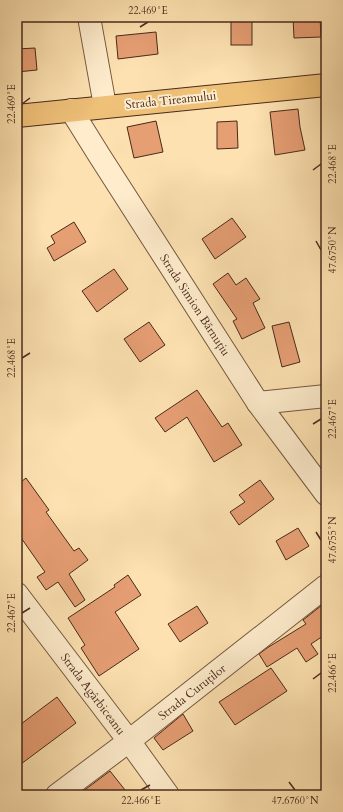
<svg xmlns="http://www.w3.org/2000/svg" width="343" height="812" font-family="Cardo,serif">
<rect width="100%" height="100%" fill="#fde1b0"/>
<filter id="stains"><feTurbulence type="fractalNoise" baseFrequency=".005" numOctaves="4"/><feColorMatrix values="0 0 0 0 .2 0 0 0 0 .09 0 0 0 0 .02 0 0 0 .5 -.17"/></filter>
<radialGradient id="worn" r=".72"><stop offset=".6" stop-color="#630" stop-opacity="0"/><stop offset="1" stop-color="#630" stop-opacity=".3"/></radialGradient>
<g fill="#e69e73" stroke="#482a1b">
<rect x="231" y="17" width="21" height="28"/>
<path d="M293,17H320L321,37L294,38Z"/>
<path d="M156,32L158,54L118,59L116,36Z"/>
<path d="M35,48L37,70L17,72V49Z"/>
<path d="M298,109L300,127L305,150L275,155L270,112Z"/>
<path d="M156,121L163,152L134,158L127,127Z"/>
<path d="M237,121L238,148L217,149V122Z"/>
<path d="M232,218L246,237L215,259L202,239Z"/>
<path d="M74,222L86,242L54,261L47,248L55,243L51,236Z"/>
<path d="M114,269L128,289L97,312L82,291Z"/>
<path d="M228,273L236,285L246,278L260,299L253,303L265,328L242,339L233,321L237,319L213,284Z"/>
<path d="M149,322L165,345L140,362L124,339Z"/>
<path d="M289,322L300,362L282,367L272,326Z"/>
<path d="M197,390L222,427L228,423L242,445L214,462L187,417L165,432L155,418Z"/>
<path d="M26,478L49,510L46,512L74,551L79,548L88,560L69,574L85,600L75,607L58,582L46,590L37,577L45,572L17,532V485Z"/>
<path d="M260,480L274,499L239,525L230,512L245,502L239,495Z"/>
<path d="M298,528L309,546L286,560L276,541Z"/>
<path d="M128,575L141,595L115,612L139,649L99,676L81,648L85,645L68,618L115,587L114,585Z"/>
<path d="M326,602V634L311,644L318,654L306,662L297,648L267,667L259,654L267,648L306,624L303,620Z"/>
<path d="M197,606L208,623L180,642L168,624Z"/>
<path d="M271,668L287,691L235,725L219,702Z"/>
<path d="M57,697L76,723L17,767V727Z"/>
<path d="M183,714L193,731L163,750L154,738Z"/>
<path d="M110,771L129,795H78Z"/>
</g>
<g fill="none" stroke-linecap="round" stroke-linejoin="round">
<g stroke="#755840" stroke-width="24">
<g id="minor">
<path d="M89,17L105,106"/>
<path d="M71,110L99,155L258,403L326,494"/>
<path d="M258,403L326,396"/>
<path d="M17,594L129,741L168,795"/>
<path d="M57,795L129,741L326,586"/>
</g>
</g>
<g stroke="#482a1b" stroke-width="24">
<path id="major" d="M17,116L326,85"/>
</g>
<use href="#minor" stroke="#feeccc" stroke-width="22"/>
<use href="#major" stroke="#eec078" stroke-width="22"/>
</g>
<path fill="none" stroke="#482a1b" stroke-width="1.5" d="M140,27L148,22M22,104L30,98M313,170L321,164M316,241L321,250M22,358L30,353M313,424L321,419M316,532L321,540M22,613L30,608M313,679L321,673M289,782L295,790M141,790L150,785"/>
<g text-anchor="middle" stroke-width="4" stroke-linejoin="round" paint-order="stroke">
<g font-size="12" fill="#482a1b" stroke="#feeccc">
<text transform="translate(171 100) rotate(-6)" y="4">Strada Tireamului</text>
<text transform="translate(195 305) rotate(57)" y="4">Strada Simion Bărnuțiu</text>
<text transform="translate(192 692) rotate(-38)" y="4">Strada Curuților</text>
<text transform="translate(93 694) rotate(53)" y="4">Strada Agârbiceanu</text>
</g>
</g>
<rect width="343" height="812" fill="none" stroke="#fde1b0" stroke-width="44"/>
<rect x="22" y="22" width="299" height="768" fill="none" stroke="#482a1b" stroke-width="1.5"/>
<g font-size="10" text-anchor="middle" fill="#482a1b">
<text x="148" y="14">22.469°E</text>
<text transform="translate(11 104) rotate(-90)" y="4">22.469°E</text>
<text transform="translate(332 164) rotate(-90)" y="4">22.468°E</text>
<text transform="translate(332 250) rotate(-90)" y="4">47.6750°N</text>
<text transform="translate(11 358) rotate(-90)" y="4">22.468°E</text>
<text transform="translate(332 419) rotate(-90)" y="4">22.467°E</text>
<text transform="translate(332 540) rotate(-90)" y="4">47.6755°N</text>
<text transform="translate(11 613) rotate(-90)" y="4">22.467°E</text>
<text transform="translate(332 673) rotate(-90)" y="4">22.466°E</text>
<text x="141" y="804">22.466°E</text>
<text x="295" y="804">47.6760°N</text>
</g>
<rect width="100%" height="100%" filter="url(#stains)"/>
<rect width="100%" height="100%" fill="url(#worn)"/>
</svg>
